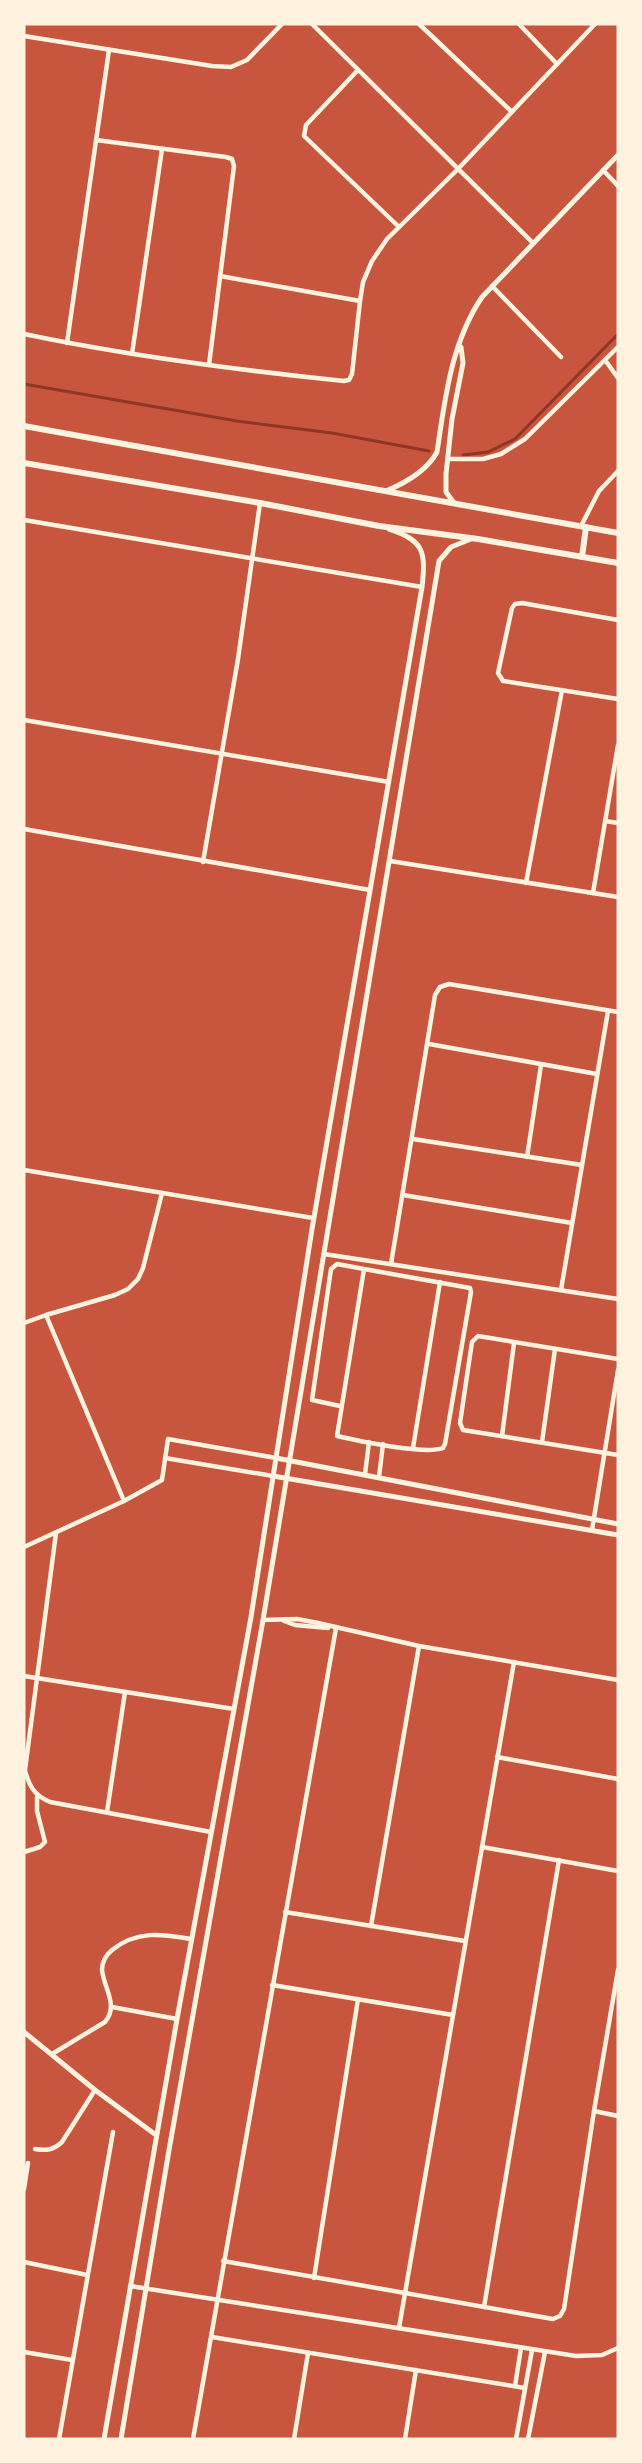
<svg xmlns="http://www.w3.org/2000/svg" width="642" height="2463" font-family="Poppins,sans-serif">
<rect width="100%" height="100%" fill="#c8553d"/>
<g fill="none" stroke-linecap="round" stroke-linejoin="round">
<g stroke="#8f3625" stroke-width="3">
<path d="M24,384L237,421L332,433L429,451"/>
<path d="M463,455L488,452L515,439L618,334"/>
</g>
<g stroke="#fff3e0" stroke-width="4.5">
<path d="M312,24L533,243"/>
<path d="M419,24L512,112"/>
<path d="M519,24L557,64"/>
<path d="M24,36L212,66L231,67L247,60L282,24"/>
<path d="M358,70L306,125L304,136L399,227"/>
<path d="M96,140L226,157L232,159L234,166L209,365"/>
<path d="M603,170L618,186"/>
<path d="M220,276L360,301"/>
<path d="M492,286L561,357"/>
<path d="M24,334C129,356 237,370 344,381L349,380L352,374L360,301L363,282L372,261L387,239L457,170L595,24"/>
<path d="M67,343L109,50"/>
<path d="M132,354L162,149"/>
<path d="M605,360L618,378"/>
<path d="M448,459H483L501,454L525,439L618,347"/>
<path d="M24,520L422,587"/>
<path d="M581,526L599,491L618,471"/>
<path d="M618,620L522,603L515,604L512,608L498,673L503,681L618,699"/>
<path d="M24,720L389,782"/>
<path d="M605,821L618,823"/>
<path d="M24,829L370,890"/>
<path d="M390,861L618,897"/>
<path d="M203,862L238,659L260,503"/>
<path d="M526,883L562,690"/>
<path d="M593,893L618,745"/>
<path d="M429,1044L597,1074"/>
<path d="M413,1139L582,1165"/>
<path d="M527,1157L541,1065"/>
<path d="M24,1170L313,1218"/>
<path d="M403,1195L572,1223"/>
<path d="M324,1254L618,1299"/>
<path d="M391,1264L435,995L440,987L449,984L618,1012"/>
<path d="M561,1290L608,1011"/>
<path d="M46,1315L124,1501"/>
<path d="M24,1323L46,1315L115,1295L128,1289L138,1279L143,1268L162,1193"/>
<path d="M618,1359L478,1336L472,1342L460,1423L463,1430L618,1455"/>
<path d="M340,1406L312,1400L331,1269L337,1264L364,1269L337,1436C358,1441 425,1455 443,1448L445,1444L471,1292L470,1288L364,1269"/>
<path d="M502,1436L514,1343"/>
<path d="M542,1442L555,1349"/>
<path d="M413,1448L440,1282"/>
<path d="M165,1458L273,1476"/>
<path d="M365,1474L369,1442"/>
<path d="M379,1477L383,1444"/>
<path d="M592,1530L618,1370"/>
<path d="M24,1547L124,1501L162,1480L168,1439L276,1458"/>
<path d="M263,1620L297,1619L318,1623L419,1646L618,1680"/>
<path d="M284,1621L295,1625L328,1628"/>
<path d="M24,1676L234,1709"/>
<path d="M497,1757L618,1779"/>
<path d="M24,1768C29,1785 33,1795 50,1802L211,1832"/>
<path d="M25,1770L56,1533"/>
<path d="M107,1812L125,1692"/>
<path d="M482,1847L618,1871"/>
<path d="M24,1852L40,1847L45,1842L37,1811V1797"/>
<path d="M285,1912L465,1941"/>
<path d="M371,1926L419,1646"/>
<path d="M272,1985L453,2015"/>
<path d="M112,2007L177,2019"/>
<path d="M52,2054L105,2022C119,2005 104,1989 102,1970C102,1961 106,1955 112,1950C137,1930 162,1934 191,1939"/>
<path d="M594,2111L618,2116"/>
<path d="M35,2149C47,2151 53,2150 62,2142L95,2090"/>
<path d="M24,2189L28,2163"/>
<path d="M223,2261L553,2319L560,2316L564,2309L594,2111L618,1970"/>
<path d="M24,2262L87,2275"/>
<path d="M314,2278L358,1999"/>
<path d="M130,2286L576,2356L602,2355L618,2348"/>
<path d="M484,2307L559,1860"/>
<path d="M399,2328L514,1662"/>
<path d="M212,2337L525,2388"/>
<path d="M24,2352L72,2360"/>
<path d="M515,2386L521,2348"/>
<path d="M59,2439L113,2132"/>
<path d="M193,2439L336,1628"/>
<path d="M294,2439L308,2353"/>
<path d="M405,2439L416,2370"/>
<path d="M516,2439L532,2350"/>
<path d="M528,2439L545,2352"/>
</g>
<g stroke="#fff3e0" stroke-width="5">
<path d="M386,491C405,483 427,471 437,452C445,399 451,343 482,297L618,155"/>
<path d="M454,503L446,492V474L452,419L463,363L461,347"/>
<path d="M276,1458L618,1524"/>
<path d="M273,1476L618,1535"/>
<path d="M24,2032L95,2090L156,2135"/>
<path d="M104,2439L177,2019L251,1617L312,1229L422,587C426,552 424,540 389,529"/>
<path d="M121,2439L169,2150L263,1620L439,561L451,547L471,539"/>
</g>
<g stroke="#fff3e0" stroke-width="6">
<path d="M24,426L618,533"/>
<path d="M24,463L260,503L379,526L478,539L618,563"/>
<path d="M582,557L586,527"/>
</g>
</g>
<rect width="642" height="2463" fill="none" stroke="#fff3e0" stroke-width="51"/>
</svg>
